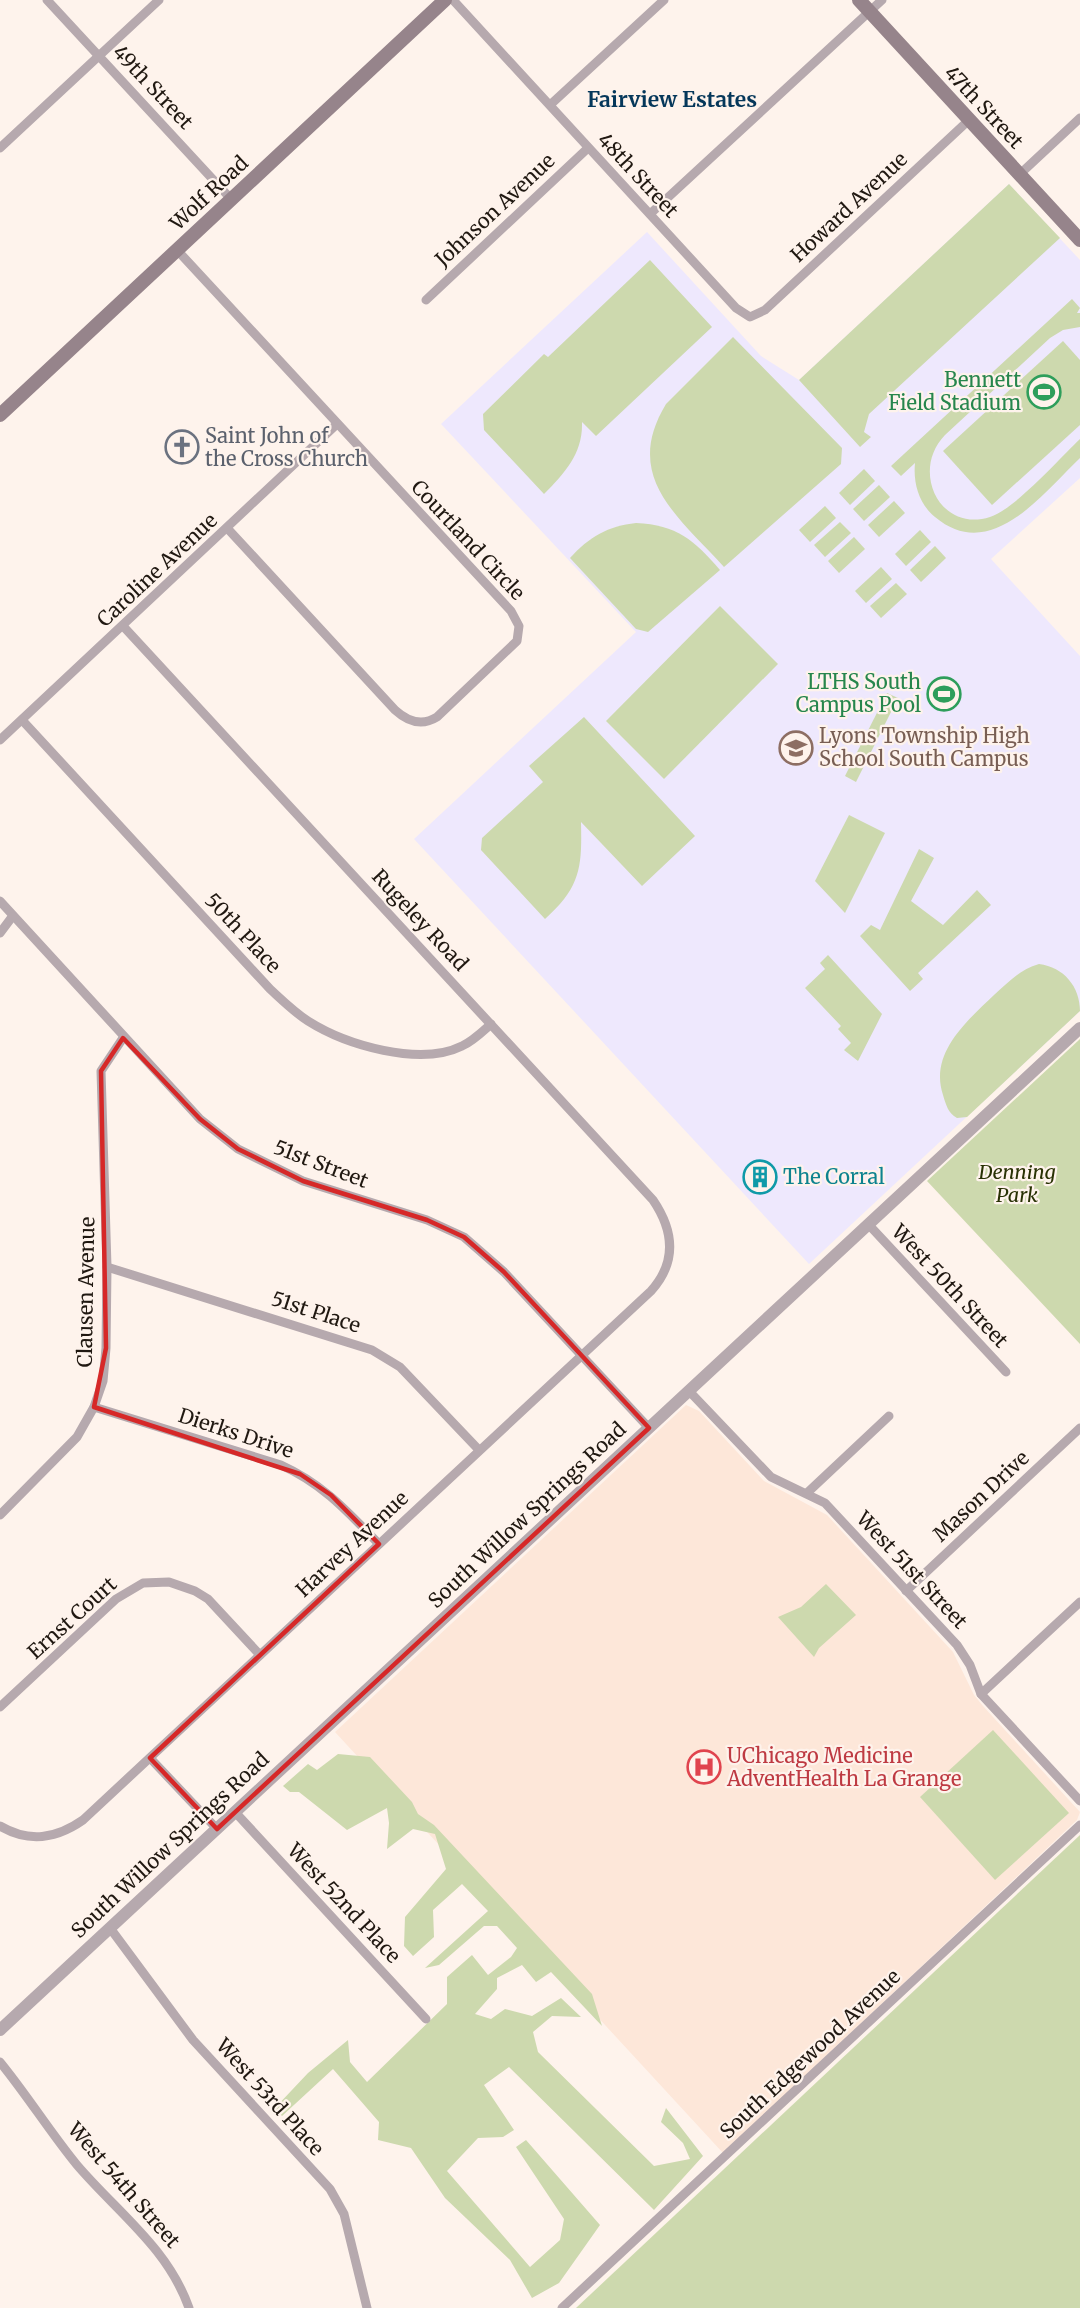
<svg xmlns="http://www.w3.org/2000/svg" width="1080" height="2308" font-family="Merriweather,serif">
<rect width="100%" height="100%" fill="#fef3ec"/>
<path fill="#eee8fd" d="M1009,184L1080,260V478L991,559L1080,656V1011L809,1264L414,839L636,632L441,424L647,232L761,356L799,380Z"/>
<path fill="#fde7d9" d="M686,1405L699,1411L764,1481L827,1515L953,1652L974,1695L983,1706L1080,1812L1077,1820L723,2153L335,1732Z"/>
<g fill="#cdd9ae">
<path d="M1009,184L1060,238L869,414L864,432L871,437L860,447L799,380Z"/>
<path d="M650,260L712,327L596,436L582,422C583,453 565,473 544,494L484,430L483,414L544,354L548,357Z"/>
<path d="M1072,299L1080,308L1077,313H1080V327L1063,330L1050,338L945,435C910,471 940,533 990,517C1015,509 1059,459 1080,439V458C1042,494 991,564 935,517C919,504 913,483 915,463L901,476L891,466Z"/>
<path d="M733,337L842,448L841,464L724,567C678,516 622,477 666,404Z"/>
<path d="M1063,341L1080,360V425L992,505L943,451Z"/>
<path d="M864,469L875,481L850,505L839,493Z"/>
<path d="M879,485L890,497L864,521L853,509Z"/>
<path d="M894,501L905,513L879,537L868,525Z"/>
<path d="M825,506L836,518L810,542L799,530Z"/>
<path d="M840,522L851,533L825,557L814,545Z"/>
<path d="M636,523C677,525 694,540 720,570L648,632L636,629L570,558C589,537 608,526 636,523Z"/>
<path d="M920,530L931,542L906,566L895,554Z"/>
<path d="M854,537L865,549L839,573L828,561Z"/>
<path d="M935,546L946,558L921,582L910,570Z"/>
<path d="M881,567L892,579L866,603L855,591Z"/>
<path d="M896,583L907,594L881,618L870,606Z"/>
<path d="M720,606L778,664L664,779L606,721Z"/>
<path d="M887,693L898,698L856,782L845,776Z"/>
<path d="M584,717L695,836L642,886L581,822C582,867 581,887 545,919L481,850L482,838L543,782L529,766Z"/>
<path d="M849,815L885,833L845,913L815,881Z"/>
<path d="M919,849L934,858L911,901L943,925L977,890L991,905L918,973L923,979L910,991L860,936L871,925L880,930Z"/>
<path d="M828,955L882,1014L858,1061L844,1050L851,1043L838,1029L841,1026L805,988L825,969L820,963Z"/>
<path d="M1039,964C1064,967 1080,987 1080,1011L967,1117L957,1118C948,1113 946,1105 943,1095C929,1053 967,1021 994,995C1009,982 1019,970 1039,964Z"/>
<path d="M1080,1039V1344L927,1181Z"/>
<path d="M826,1584L856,1615L819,1648L814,1657L778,1617L801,1607Z"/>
<path d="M993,1730L1069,1813L995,1880L920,1797Z"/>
<path d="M338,1754L370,1757L412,1802L418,1814L434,1825L592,1994L602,2026L551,1972L536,1982L522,1965L497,1978V1989L475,2014L491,2019L505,2009L532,2016L561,1998L581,2017L552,2016L533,2032L538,2052L654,2166L690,2159L683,2143L661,2122L666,2108L703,2156L654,2210L509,2067L484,2085L514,2130L503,2137L478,2138L447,2171L530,2267L560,2240L564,2219L516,2147L526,2140L600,2225L559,2283L532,2298L510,2260L445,2198L411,2148L378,2140L379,2122L333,2069L282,2116L275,2108L308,2073L348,2040L350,2062L367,2082L447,2004V1977L472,1955L488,1975L511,1957L517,1948L497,1926H484L439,1965L425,1968L488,1911L462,1884L433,1910L434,1937L413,1956L404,1946L405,1917L446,1869L435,1834L413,1829L387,1849L389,1823L387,1808L347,1830L299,1792H290L283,1786L308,1764L317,1770Z"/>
<path d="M1080,1835V2308H576Z"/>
</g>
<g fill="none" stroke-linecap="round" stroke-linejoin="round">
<g stroke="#b6a9ae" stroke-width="9">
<path d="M47,0L231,199"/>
<path d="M453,0L736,308L750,317L765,310L969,120"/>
<path d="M550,105L664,0"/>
<path d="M0,148L159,0"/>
<path d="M1020,174L1080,118"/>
<path d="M650,214L882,0"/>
<path d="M177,250L511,611L519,626L517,641L437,717C421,727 407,721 395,710L227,528"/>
<path d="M426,300L588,148"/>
<path d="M22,720L270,989C282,1000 294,1012 308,1021C346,1045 420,1067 462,1046C473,1041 482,1032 491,1024"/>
<path d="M0,740L337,424"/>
<path d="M0,901L200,1119L238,1149L303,1181L427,1220L464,1237L504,1272L649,1428"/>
<path d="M0,933L12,917"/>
<path d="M869,1225L1006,1372"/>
<path d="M107,1267L372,1350L400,1367L479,1450"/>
<path d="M689,1391L771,1477L825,1503L957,1645L970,1665L981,1694L1080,1801"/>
<path d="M94,1407L281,1465C323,1484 347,1511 379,1544"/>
<path d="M807,1493L889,1416"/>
<path d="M0,1515L77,1437L94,1407L103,1381L106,1348L107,1267L101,1071L123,1038"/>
<path d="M906,1591L1080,1428"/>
<path d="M981,1694L1080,1602"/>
<path d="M0,1707L116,1599L143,1583L169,1582L195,1591L208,1599L260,1655"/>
<path d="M150,1758L217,1829"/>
<path d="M235,1812L426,2019"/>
<path d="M0,1826C29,1843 56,1839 83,1820L651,1291C677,1262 674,1231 653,1200L123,626"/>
<path d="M110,1928L193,2040L330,2189L344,2214L367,2308"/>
<path d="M0,2062C27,2095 50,2132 77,2165C117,2212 168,2248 189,2308"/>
<path d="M562,2308L1080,1825"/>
</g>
<path stroke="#b6a9ae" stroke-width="12" d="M0,2030L1080,1028"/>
<g stroke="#96848b" stroke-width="14">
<path d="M859,0L1080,240"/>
<path d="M0,415L445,0"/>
</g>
</g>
<path fill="none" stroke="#d62828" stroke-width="4.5" stroke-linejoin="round" d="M123,1038L200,1119L238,1149L303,1181L427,1220L464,1237L504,1272L649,1428L217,1829L150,1758L379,1544L331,1495L300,1474L94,1407L106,1348L101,1071Z"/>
<defs>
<g id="stadium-ring" transform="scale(1.725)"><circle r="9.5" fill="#fef3ec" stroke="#2e9e5b" stroke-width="1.5"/><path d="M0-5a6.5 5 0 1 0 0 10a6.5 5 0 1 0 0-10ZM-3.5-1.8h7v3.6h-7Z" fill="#2e9e5b"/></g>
<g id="church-ring" transform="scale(1.725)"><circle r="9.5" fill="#fef3ec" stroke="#6b7280" stroke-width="1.5"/><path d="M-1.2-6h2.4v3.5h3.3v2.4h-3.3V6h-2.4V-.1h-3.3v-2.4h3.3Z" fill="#6b7280"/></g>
<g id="school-ring" transform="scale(1.725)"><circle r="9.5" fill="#fef3ec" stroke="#8d6e63" stroke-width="1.5"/><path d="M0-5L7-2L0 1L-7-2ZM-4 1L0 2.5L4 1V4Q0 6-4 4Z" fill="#8d6e63"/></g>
<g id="building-ring" transform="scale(1.725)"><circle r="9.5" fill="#fef3ec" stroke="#0f9aa8" stroke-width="1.5"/><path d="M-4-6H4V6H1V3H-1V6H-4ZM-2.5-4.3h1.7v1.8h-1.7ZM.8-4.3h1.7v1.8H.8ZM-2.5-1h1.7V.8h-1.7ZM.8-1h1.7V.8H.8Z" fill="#0f9aa8"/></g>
<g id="hospital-ring" transform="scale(1.725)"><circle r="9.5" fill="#fef3ec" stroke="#e0444e" stroke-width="1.5"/><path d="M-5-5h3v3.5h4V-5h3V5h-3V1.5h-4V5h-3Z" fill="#e0444e"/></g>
</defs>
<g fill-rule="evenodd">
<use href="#stadium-ring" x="1044" y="392"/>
<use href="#church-ring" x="182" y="447"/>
<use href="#stadium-ring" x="944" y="694"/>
<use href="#school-ring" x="796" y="748"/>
<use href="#building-ring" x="760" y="1177"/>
<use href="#hospital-ring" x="704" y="1767"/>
</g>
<g text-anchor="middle" stroke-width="4.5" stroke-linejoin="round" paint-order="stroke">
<g font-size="20" fill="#201811" stroke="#fef3ec">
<text transform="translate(153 87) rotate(47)" y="7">49th Street</text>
<text transform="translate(984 107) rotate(47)" y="7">47th Street</text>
<text transform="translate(638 175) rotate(47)" y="7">48th Street</text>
<text transform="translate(209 193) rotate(-43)" y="7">Wolf Road</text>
<text transform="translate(849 207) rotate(-43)" y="7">Howard Avenue</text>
<text transform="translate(495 210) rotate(-43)" y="7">Johnson Avenue</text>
<text transform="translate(468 540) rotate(47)" y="7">Courtland Circle</text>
<text transform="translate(157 570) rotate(-43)" y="7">Caroline Avenue</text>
<text transform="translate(420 920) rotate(47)" y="7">Rugeley Road</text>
<text transform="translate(243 933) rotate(47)" y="7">50th Place</text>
<text transform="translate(321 1164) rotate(21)" y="7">51st Street</text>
<text transform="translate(950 1286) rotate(47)" y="7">West 50th Street</text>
<text transform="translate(86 1292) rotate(-89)" y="7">Clausen Avenue</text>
<text transform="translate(316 1312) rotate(18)" y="7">51st Place</text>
<text transform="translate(236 1433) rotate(18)" y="7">Dierks Drive</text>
<text transform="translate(981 1496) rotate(-43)" y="7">Mason Drive</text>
<text transform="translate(527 1515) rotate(-43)" y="7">South Willow Springs Road</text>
<text transform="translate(352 1544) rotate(-43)" y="7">Harvey Avenue</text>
<text transform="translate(912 1570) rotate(47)" y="7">West 51st Street</text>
<text transform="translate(72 1618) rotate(-42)" y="7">Ernst Court</text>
<text transform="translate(170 1845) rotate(-43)" y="7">South Willow Springs Road</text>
<text transform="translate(344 1903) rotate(47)" y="7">West 52nd Place</text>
<text transform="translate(810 2054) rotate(-43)" y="7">South Edgewood Avenue</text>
<text transform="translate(270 2097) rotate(48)" y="7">West 53rd Place</text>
<text transform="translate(124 2185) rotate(49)" y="7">West 54th Street</text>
</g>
<g font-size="20" fill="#27864d" stroke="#fef3ec" text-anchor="end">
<text x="1021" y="387">Bennett<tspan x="1021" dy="23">Field Stadium</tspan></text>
<text x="921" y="689">LTHS South<tspan x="921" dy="23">Campus Pool</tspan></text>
</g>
<g font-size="20" fill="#5b616d" stroke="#fef3ec" text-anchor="start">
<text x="205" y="443">Saint John of<tspan x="205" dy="23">the Cross Church</tspan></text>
</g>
<g font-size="20" fill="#785e54" stroke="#fef3ec" text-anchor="start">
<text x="819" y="743">Lyons Township High<tspan x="819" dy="23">School South Campus</tspan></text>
</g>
<g font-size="20" font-style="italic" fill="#293204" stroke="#fef3ec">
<text x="1017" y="1179">Denning<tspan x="1017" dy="23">Park</tspan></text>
</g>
<g font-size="20" fill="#0d838f" stroke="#fef3ec" text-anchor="start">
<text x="783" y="1184">The Corral</text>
</g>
<g font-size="20" fill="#be3a42" stroke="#fef3ec" text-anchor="start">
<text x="727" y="1763">UChicago Medicine<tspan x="727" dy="23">AdventHealth La Grange</tspan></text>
</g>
<g font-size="21" font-weight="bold" fill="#05375a" stroke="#fef3ec">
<text x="672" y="107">Fairview Estates</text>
</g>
</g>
</svg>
